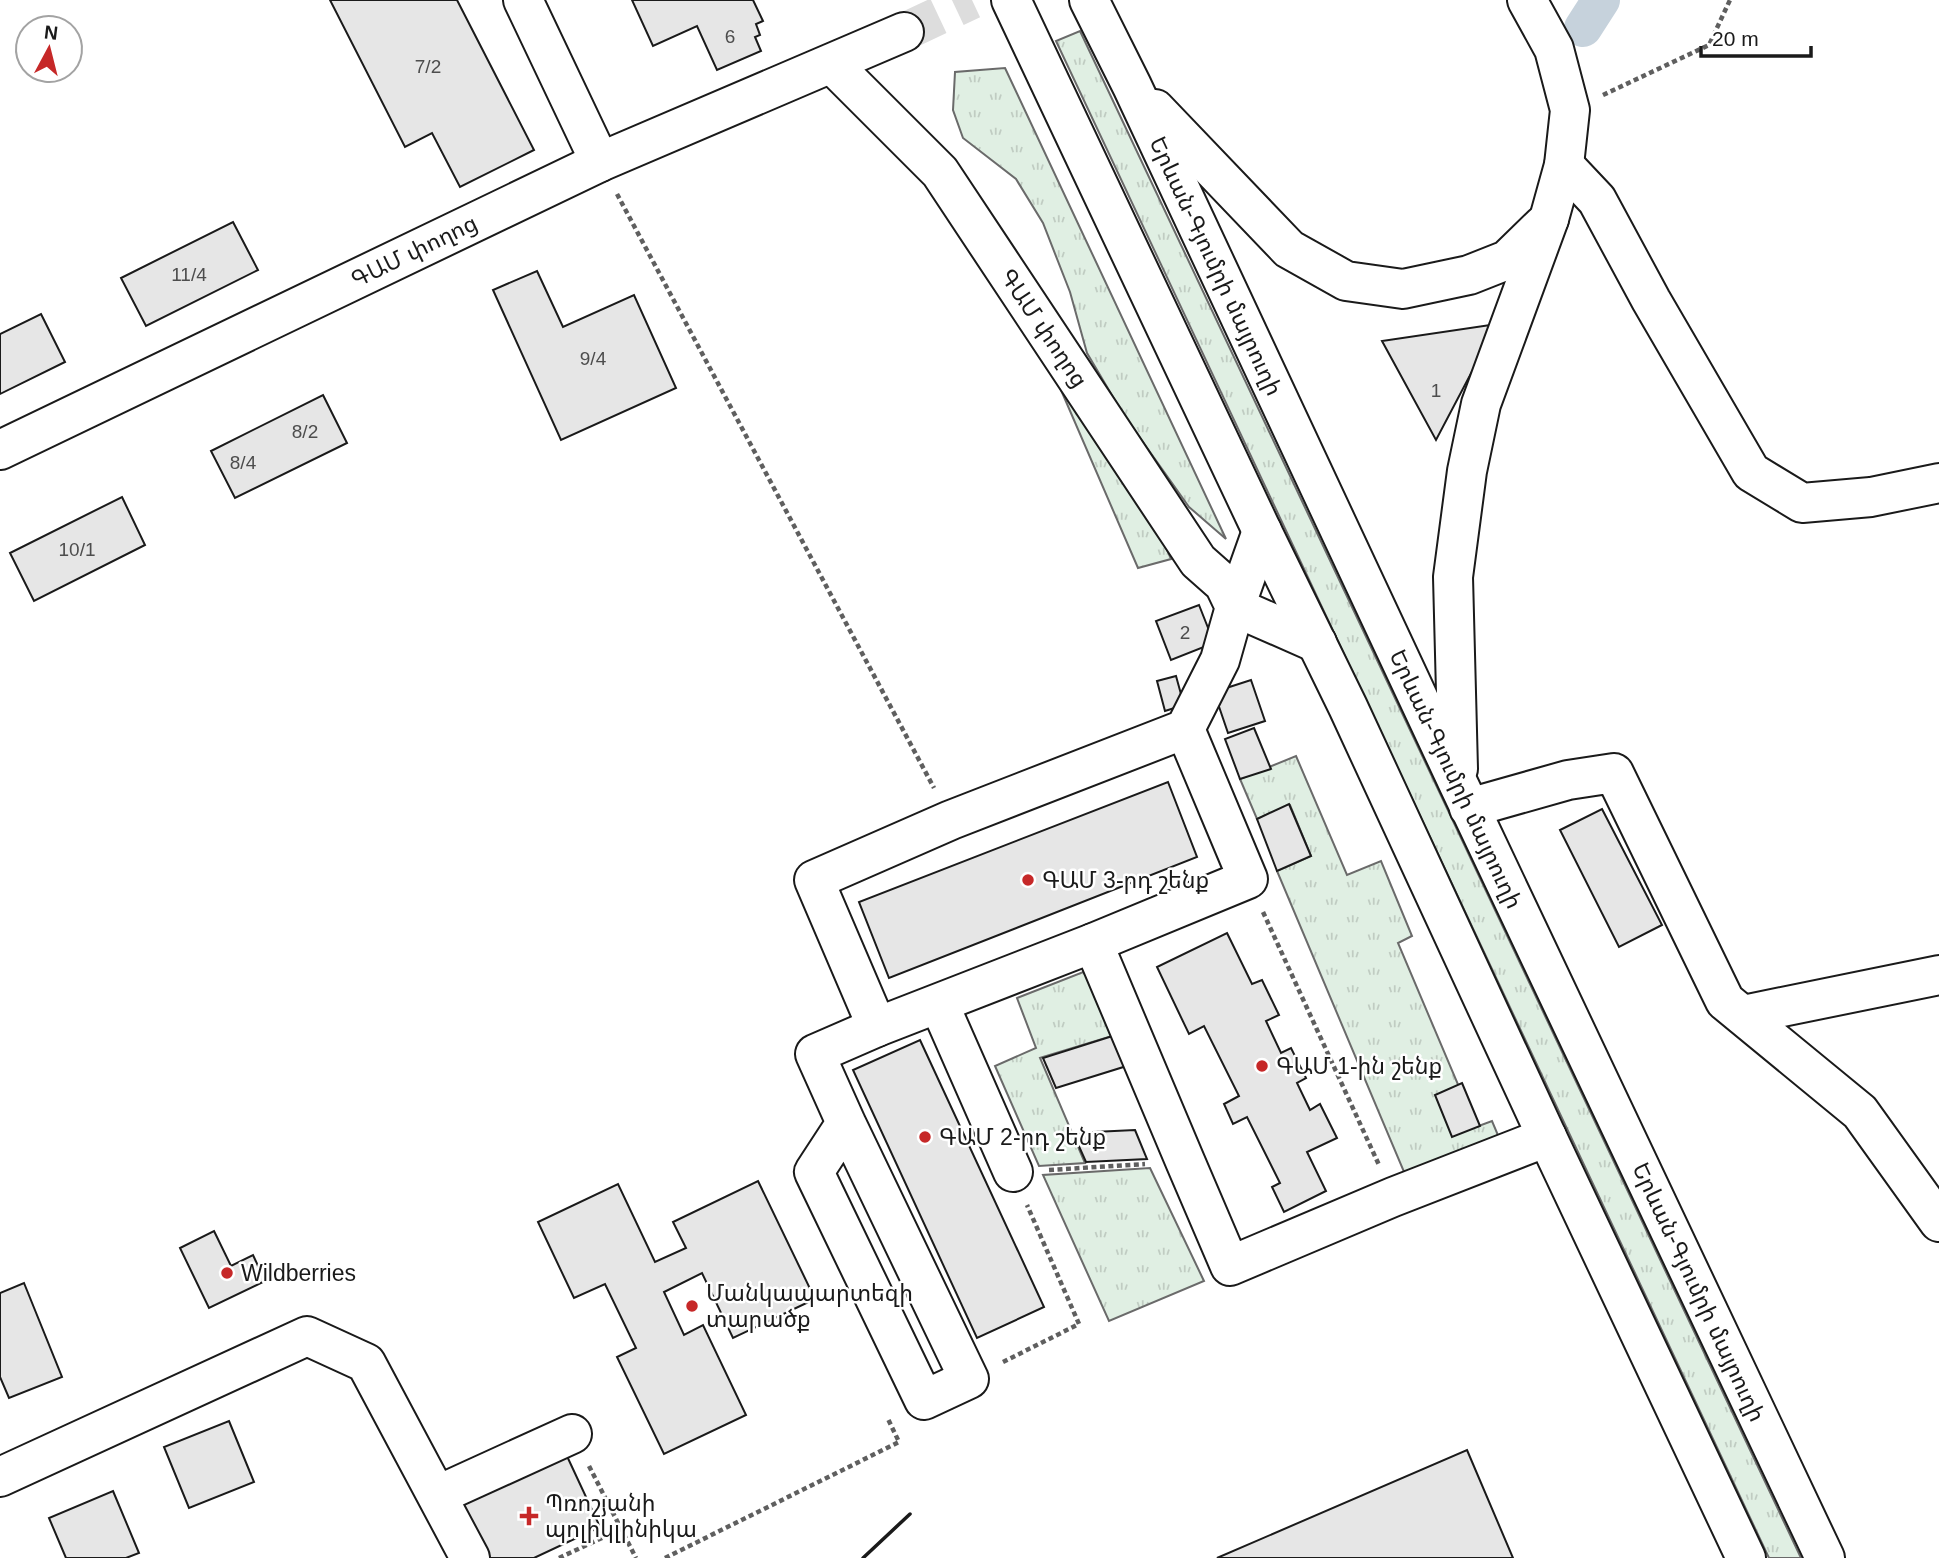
<svg xmlns="http://www.w3.org/2000/svg" width="1939" height="1558" font-family="Arial,'Noto Sans Armenian',sans-serif">
<defs>
<pattern id="grass-tufts" width="24" height="20" patternUnits="userSpaceOnUse" patternTransform="scale(1.75)"><rect width="24" height="20" fill="#e0efe3"/><path d="M3 7l-1-3M5 7V3M7 7l1-3M15 17l-1-3M17 17v-4M19 17l1-3" fill="none" stroke="#c0ccc2"/></pattern>
</defs>
<rect width="100%" height="100%" fill="#fff"/>
<g fill="url(#grass-tufts)" stroke="#6a6a6a" stroke-width="2">
<path d="M1080,31L1801,1558H1769C1530,1053 1296,546 1056,41Z"/>
<path d="M1005,68L1226,539L1189,507L1123,414L1087,353L1070,292L1043,223L1016,179L963,138L953,110L955,72Z"/>
<path d="M1048,360L1162,538L1171,559L1138,568Z"/>
<path d="M1296,756L1347,875L1381,861L1412,936L1398,943L1476,1127L1492,1121L1500,1140L1407,1179L1277,871L1311,856L1290,805L1257,819L1240,779Z"/>
<path d="M1096,967L1122,1033L1040,1058L1085,1163L1039,1166L995,1066L1036,1048L1017,998Z"/>
<path d="M1150,1168L1204,1281L1109,1321L1043,1175Z"/>
</g>
<g fill="none" stroke-linecap="round" stroke-linejoin="round">
<path stroke="#c6d2dc" stroke-width="38" d="M1583,28L1601,0"/>
</g>
<g fill="#e6e6e6" stroke="#1a1a1a" stroke-width="2">
<path d="M330,0H457L534,150L460,187L432,133L405,147Z"/>
<path d="M632,0H753L763,21L756,24L760,35L755,37L761,51L717,70L697,26L653,46Z"/>
<path d="M233,222L258,270L146,326L121,278Z"/>
<path d="M537,271L563,327L634,295L676,388L561,440L493,290Z"/>
<path d="M41,314L65,362L0,394V334Z"/>
<path d="M1497,324L1436,440L1382,341Z"/>
<path d="M323,395L347,443L235,498L211,451Z"/>
<path d="M122,497L145,545L34,601L10,553Z"/>
<path d="M1199,605L1214,643L1171,660L1156,621Z"/>
<path d="M1176,676L1184,705L1165,711L1157,681Z"/>
<path d="M1251,680L1265,721L1228,733L1214,692Z"/>
<path d="M1254,728L1271,769L1240,779L1225,739Z"/>
<path d="M1168,782L1197,857L889,978L859,902Z"/>
<path d="M1289,804L1311,856L1277,871L1257,819Z"/>
<path d="M1602,809L1662,925L1619,947L1560,830Z"/>
<path d="M1227,933L1252,984L1262,980L1279,1015L1266,1021L1281,1053L1291,1048L1306,1078L1297,1083L1310,1110L1320,1104L1337,1138L1307,1152L1326,1191L1284,1212L1272,1187L1280,1183L1247,1117L1233,1124L1224,1104L1239,1096L1204,1026L1189,1034L1157,967Z"/>
<path d="M1122,1033L1133,1064L1056,1088L1043,1058Z"/>
<path d="M920,1040L1044,1307L977,1338L853,1070Z"/>
<path d="M1462,1083L1480,1126L1452,1137L1435,1095Z"/>
<path d="M1135,1130L1147,1159L1086,1162L1073,1133Z"/>
<path d="M758,1181L815,1299L733,1338L702,1273L664,1292L684,1335L703,1325L746,1415L664,1454L617,1357L636,1348L605,1284L574,1298L538,1222L618,1184L655,1262L686,1248L673,1222Z"/>
<path d="M214,1231L231,1266L253,1255L265,1281L209,1308L180,1248Z"/>
<path d="M24,1283L62,1377L9,1398L0,1377V1293Z"/>
<path d="M229,1421L254,1482L189,1508L164,1447Z"/>
<path d="M1467,1450L1513,1558H1217Z"/>
<path d="M566,1454L600,1527L534,1558H484L458,1504Z"/>
<path d="M113,1491L139,1553L126,1558H66L49,1518Z"/>
</g>
<g fill="none" stroke-linecap="round" stroke-linejoin="round">
<path stroke="#ddd" stroke-width="38" stroke-dasharray="38 19" stroke-linecap="butt" d="M904,32L972,0"/>
<g stroke="#1a1a1a" stroke-width="42">
<g id="minor">
<path d="M523,0L600,162"/>
<path d="M1527,0L1554,49L1570,110L1564,165L1549,219"/>
<path d="M832,64L940,172L1198,561L1224,584L1235,607L1220,660L1185,729L951,820L814,880L877,1027"/>
<path d="M1564,165L1597,200L1651,300L1751,472L1802,503L1871,497L1939,483"/>
<path d="M0,450L600,162L904,32"/>
<path d="M1469,808L1568,780L1614,773L1725,1001L1860,1112L1939,1222"/>
<path d="M1093,943L1185,1161L1230,1266L1393,1197L1547,1137"/>
<path d="M939,1004L1013,1172"/>
<path d="M1743,1015L1939,975"/>
<path d="M846,1123L814,1172L924,1400L969,1379L846,1123L815,1054L877,1027L1093,943L1248,879L1185,729"/>
<path d="M0,1477L307,1336L366,1363L470,1558"/>
<path d="M438,1495L572,1434"/>
</g>
</g>
<g stroke="#1a1a1a" stroke-width="42">
<g id="highway">
<path d="M1011,0L1262,531L1348,707L1547,1137L1746,1558"/>
<path d="M1089,0L1132,86L1459,785L1825,1558"/>
<path d="M1155,109L1289,249L1346,281L1403,289L1469,275L1507,260L1543,225"/>
<path d="M1262,531L1235,607L1317,643"/>
<path d="M1458,769L1453,577L1467,471L1481,404L1549,219"/>
</g>
</g>
<g stroke="#5f5f5f" stroke-width="4.5" stroke-dasharray="5 3.5" stroke-linecap="butt">
<path d="M1603,95L1709,45L1730,0"/>
<path d="M617,194L934,788"/>
<path d="M1263,912L1379,1165"/>
<path d="M1049,1170L1145,1164"/>
<path d="M1003,1362L1079,1324L1027,1205"/>
<path d="M589,1466L636,1558"/>
<path d="M559,1558L621,1529"/>
<path d="M665,1558L899,1442L888,1419"/>
</g>
<use href="#minor" stroke="#fff" stroke-width="38"/>
<use href="#highway" stroke="#fff" stroke-width="38"/>
<path stroke="#1a1a1a" stroke-width="3.5" d="M863,1558L910,1514"/>
</g>
<g fill="#c62828" stroke="#fff" stroke-width="2.5">
<circle cx="1028" cy="880" r="7"/>
<circle cx="1262" cy="1066" r="7"/>
<circle cx="925" cy="1137" r="7"/>
<circle cx="227" cy="1273" r="7"/>
<circle cx="692" cy="1306" r="7"/>
<path d="M525.5 1505.5h7v7h7v7h-7v7h-7v-7h-7v-7h7z"/>
</g>
<g text-anchor="middle" stroke-width="5" stroke-linejoin="round" paint-order="stroke">
<g font-size="19" fill="#4d4d4d">
<text x="730" y="43">6</text>
<text x="428" y="73">7/2</text>
<text x="189" y="281">11/4</text>
<text x="593" y="365">9/4</text>
<text x="1436" y="397">1</text>
<text x="305" y="438">8/2</text>
<text x="243" y="469">8/4</text>
<text x="77" y="556">10/1</text>
<text x="1185" y="639">2</text>
</g>
<g font-size="23" fill="#1a1a1a" stroke="#fff">
<text transform="translate(414 251) rotate(-26)" y="8">ԳԱՄ փողոց</text>
<text transform="translate(1216 266) rotate(65)" y="8">Երևան-Գյումրի մայրուղի</text>
<text transform="translate(1044 328) rotate(56)" y="8">ԳԱՄ փողոց</text>
<text transform="translate(1456 779) rotate(65)" y="8">Երևան-Գյումրի մայրուղի</text>
<text transform="translate(1699 1292) rotate(65)" y="8">Երևան-Գյումրի մայրուղի</text>
</g>
<g font-size="23" fill="#1a1a1a" stroke="#fff" text-anchor="start">
<text x="1042" y="888">ԳԱՄ 3-րդ շենք</text>
<text x="1276" y="1074">ԳԱՄ 1-ին շենք</text>
<text x="939" y="1145">ԳԱՄ 2-րդ շենք</text>
<text x="241" y="1281">Wildberries</text>
<text x="706" y="1301">Մանկապարտեզի<tspan x="706" dy="26">տարածք</tspan></text>
<text x="545" y="1511">Պռոշյանի<tspan x="545" dy="26">պոլիկլինիկա</tspan></text>
</g>
</g>
<g transform="translate(49 49) rotate(7)"><circle r="33" fill="#ffffff" stroke="#a3a3a3" stroke-width="2"/>
<path d="M0-5L12 26L0 18L-12 26Z" fill="#c62828"/>
<text y="-10" font-size="19" font-weight="bold" text-anchor="middle" fill="#1a1a1a">N</text>
</g>
<path d="M1701 46v10h110v-10" fill="none" stroke="#1a1a1a" stroke-width="3.5"/>
<text x="1712" y="46" font-size="21" fill="#1a1a1a" stroke="#ffffff" stroke-width="5" paint-order="stroke">20 m</text>
</svg>
